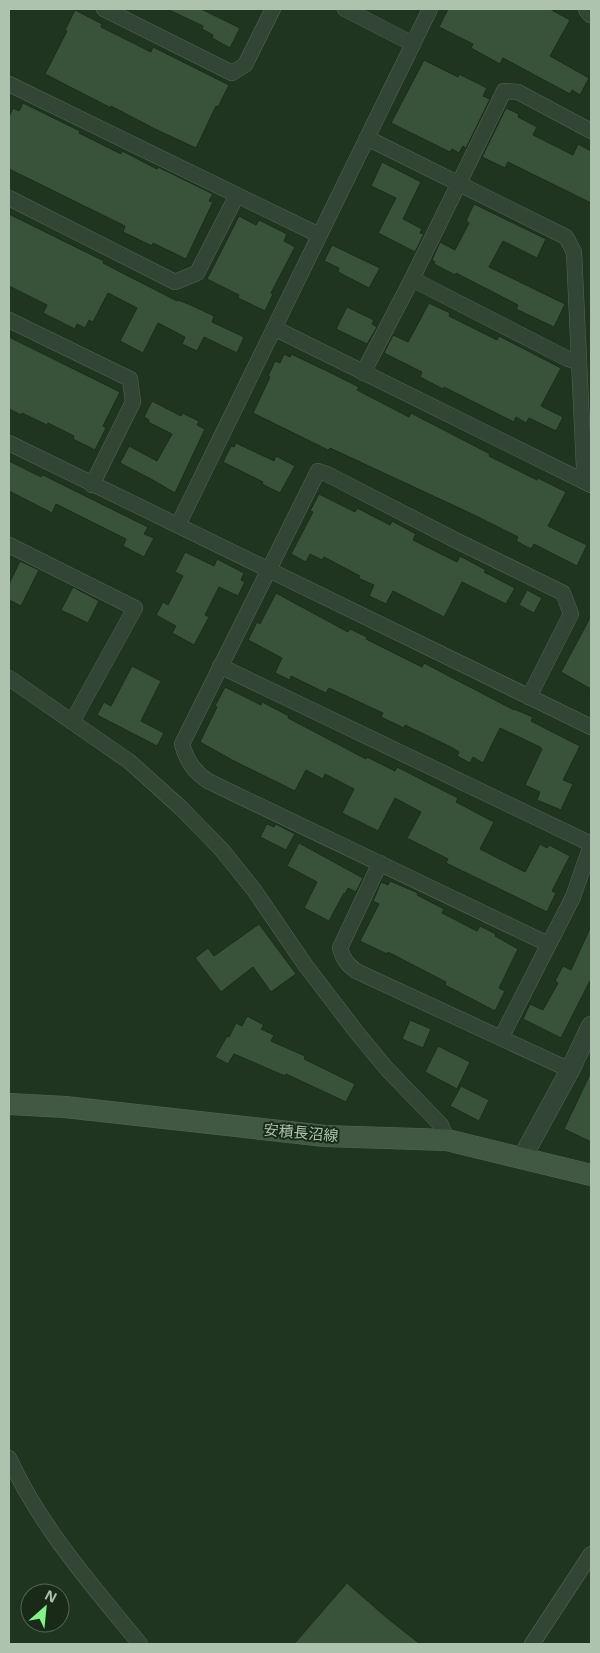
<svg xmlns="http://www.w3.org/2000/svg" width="600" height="1653" font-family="'Noto Sans','Noto Sans JP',sans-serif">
<rect width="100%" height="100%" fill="#203520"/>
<g fill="#39533a" stroke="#1b2c1b">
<path d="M167,9H201L240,28L230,48L212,38L213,35L202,29L203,26Z"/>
<path d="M448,9H550L570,20L550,56L589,78L580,95L572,90L570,94L503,58L500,64L471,48L473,44L439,27Z"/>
<path d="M75,10L102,24L101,27L151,52L153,47L229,85L218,107L216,106L196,148L155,129L111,106V108L45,74L67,31L65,30Z"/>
<path d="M424,60L458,77L459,74L487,88L483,96L490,99L466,148L463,146L459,153L452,149L450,152L391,123Z"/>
<path d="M23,103L80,131L79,133L121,154L122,151L157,169L158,167L213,194L209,201L213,202L186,259L153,243L152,246L123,232L125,226L9,169V117L13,108L19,111Z"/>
<path d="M506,108L519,114L518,117L537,127L533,135L573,155L578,144L591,151V203L508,162L505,168L482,157Z"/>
<path d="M382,162L421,182L403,219L422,229L420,233L424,234L415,252L378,233L396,198L371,186Z"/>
<path d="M474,204L546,239L537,258L503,241L489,267L565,304L554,327L516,309L518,305L456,273L455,275L434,264L435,262L432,260L440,242L455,250L469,223L466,221Z"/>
<path d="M9,214L104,261L103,263L136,280L177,301L178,300L193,306L214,316L212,322L244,337L237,353L204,337L197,351L182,344L185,337L158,323L143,353L120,341L137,308L108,293L93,322L89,320L85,328L77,324L75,329L43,313L47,305L9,286Z"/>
<path d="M239,216L256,225L259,220L287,234L284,241L295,247L271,293L273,294L265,311L238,298L239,295L207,279Z"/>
<path d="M332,245L380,268L369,288L338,272L339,268L324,261Z"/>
<path d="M429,303L450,313L449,316L497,340L499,336L561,368L541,406L563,417L556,431L529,418L526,423L516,417L514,422L444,387L443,389L420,377L422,372L384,353L393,335L408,342Z"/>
<path d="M347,307L374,320L372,324L377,327L367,344L336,329Z"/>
<path d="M9,337L120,392L103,426L106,428L95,450L73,439L74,436L48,423L47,425L22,413L21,415L9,409Z"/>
<path d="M284,354L290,357L291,354L327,371L359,387L357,390L409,417L411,413L490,454L489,456L537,480L538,478L566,492L548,526L587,545L577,566L534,544L531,549L516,541L518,537L472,514L330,448L328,450L253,413L270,377L268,376L275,361L280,363Z"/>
<path d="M152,401L181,416L182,413L199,421L197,425L205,429L175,493L151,479L120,463L129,446L157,461L172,434L148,422L149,420L144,417Z"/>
<path d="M236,443L274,461L276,456L295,466L280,493L262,484L263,482L223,462L231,446L234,447Z"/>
<path d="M9,461L41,477L43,475L148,527L144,534L154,538L144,557L123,546L126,539L56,504L52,513L9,491Z"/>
<path d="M319,494L355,512L357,508L390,525L392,521L416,534L413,540L457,562L460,556L486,570L484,572L515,588L506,604L462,582L444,617L393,591L386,604L369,596L374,585L358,578L360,576L324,557L322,560L310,554L306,562L291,554L313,512L310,511Z"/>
<path d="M185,552L214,566L217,559L244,573L241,580L245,582L238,596L219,587L205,615L209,617L194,645L172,633L176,626L156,615L163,602L168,605L183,576L175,572Z"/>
<path d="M20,561L39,570L21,606L9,600V584Z"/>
<path d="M73,587L99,601L88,623L61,610Z"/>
<path d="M527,590L542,598L534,613L519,605Z"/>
<path d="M276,593L348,632L350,629L367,637L366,639L422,667L424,663L514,710V709L533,717L531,721L580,746L563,780L573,784L561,810L537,800L540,792L525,785L542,749L540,747L500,728L483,763L473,757L470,763L457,756L459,752L453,748L405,725L404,728L381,717L383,713L329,688L326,693L291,676L290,680L275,673L282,658L248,640L257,622L260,624Z"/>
<path d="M591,616V689L561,672Z"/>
<path d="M132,666L161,681L141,721L164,733L157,746L97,715L104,702L111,706Z"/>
<path d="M225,687L261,705L262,702L289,716L288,718L366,759L367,757L395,771L397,767L458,798L456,802L494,822L480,849L525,872L540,844L547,848L549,845L570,856L552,891L556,893L547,912L446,863L448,859L407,838L421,812L395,798L378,831L342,813L354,789L325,774L323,779L306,770L295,791L234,761L200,742L217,707L215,706Z"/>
<path d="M267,824L274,827L276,824L295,834L286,850L260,837Z"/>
<path d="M299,843L363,878L356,892L348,888L345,894L344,893L329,921L304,908L317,882L287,866Z"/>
<path d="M390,881L418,893L417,895L444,909L442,913L477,931L480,926L496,934L495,936L518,949L499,988L505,991L495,1011L445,985L446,982L388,952L387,954L360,941L379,904L373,901L381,882L388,885Z"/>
<path d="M259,924L296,974L271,992L253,967L221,992L195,958L208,948L214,956Z"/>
<path d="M591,926V979L561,1038L523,1019L530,1004L543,1010L558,983L555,981L563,966L571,970Z"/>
<path d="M247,1016L264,1025L261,1029L274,1035L271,1041L305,1056L304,1059L355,1084L346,1102L286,1074L285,1076L234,1054L228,1064L215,1057L227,1036L229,1037L236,1023L242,1026Z"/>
<path d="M410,1020L431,1029L423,1048L402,1039Z"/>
<path d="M438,1046L470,1062L457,1089L425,1072Z"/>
<path d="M591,1072V1142L564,1129Z"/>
<path d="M461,1086L489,1100L479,1121L450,1106Z"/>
<path d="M347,1583L387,1618L420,1644H294Z"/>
</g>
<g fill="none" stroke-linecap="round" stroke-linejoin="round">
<g stroke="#546754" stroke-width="16">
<g id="minor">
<path d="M104,9L232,73L245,65L273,9"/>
<path d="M345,9L413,44"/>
<path d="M9,84L319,235"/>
<path d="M367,138L566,237L574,252L584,468L581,480"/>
<path d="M9,198L175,282L197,273L237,195"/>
<path d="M412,279L568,359L579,362"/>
<path d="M9,320L130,379L133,402L92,485"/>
<path d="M274,328L591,485"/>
<path d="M363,373L412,279L504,91L518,92L591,131"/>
<path d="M9,443L591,727"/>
<path d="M178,525L430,9"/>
<path d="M9,545L135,608L72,722"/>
<path d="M220,666L591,844"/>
<path d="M9,678L130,762L181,808L222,850L254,890L306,966L358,1034L387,1069L441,1125L447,1140"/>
<path d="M529,697L571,614L563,593L459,542L327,474L318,471L182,744C186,760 194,772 208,781L548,944"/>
<path d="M380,863L340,948C343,959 347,964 356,971L570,1070"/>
<path d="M501,1038L573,897L591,845"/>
<path d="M9,1458C41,1528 92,1585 140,1644"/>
<path d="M532,1644L591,1554"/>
</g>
</g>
<g stroke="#546754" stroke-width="20">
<g id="tertiary">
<path d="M588,9L591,13"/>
<path d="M522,1158L570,1070L591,1026"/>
</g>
</g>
<g stroke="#546754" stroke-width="22">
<path id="secondary" d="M9,1104L65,1107L325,1136L447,1140L591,1175"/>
</g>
<use href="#minor" stroke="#334534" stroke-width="15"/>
<use href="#tertiary" stroke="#334534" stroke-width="19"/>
<use href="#secondary" stroke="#415843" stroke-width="21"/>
</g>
<g text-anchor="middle" stroke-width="4" stroke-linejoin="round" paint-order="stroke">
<g font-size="15" fill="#adc3ae" stroke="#192a19">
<text transform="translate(301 1133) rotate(5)" y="5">安積長沼線</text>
</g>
</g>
<rect width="600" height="1653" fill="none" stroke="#adc3ae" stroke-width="20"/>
<g transform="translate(45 1608) rotate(27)"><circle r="24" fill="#192a19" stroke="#546755"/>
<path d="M0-4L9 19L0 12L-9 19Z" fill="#82f388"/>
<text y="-8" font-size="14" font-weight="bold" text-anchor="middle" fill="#adc3ae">N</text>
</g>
</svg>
